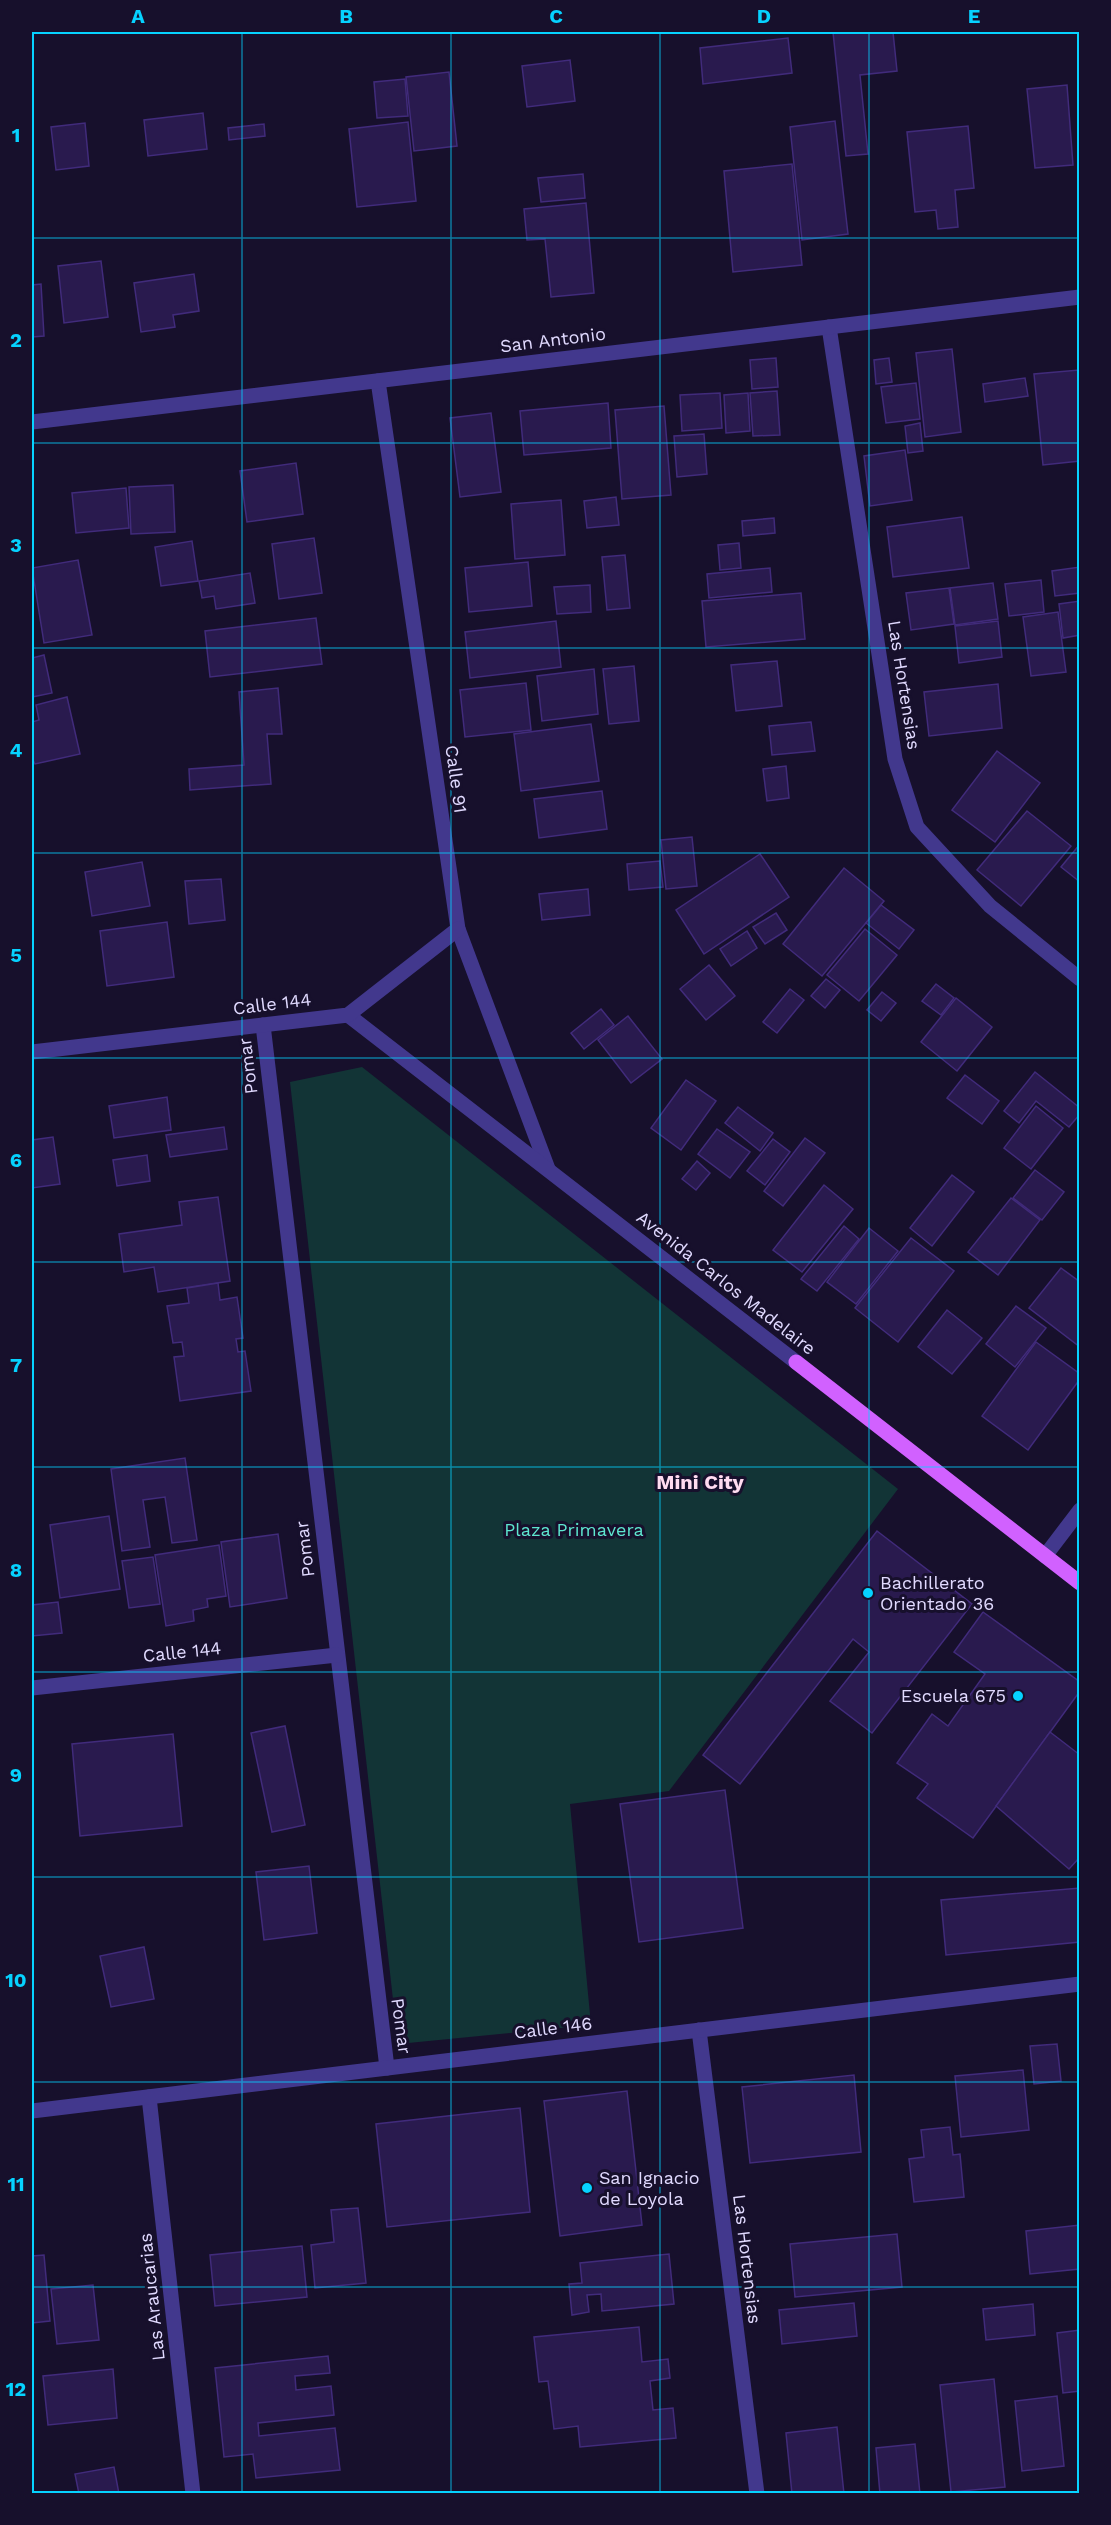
<svg xmlns="http://www.w3.org/2000/svg" width="1111" height="2525" font-family="'Work Sans',sans-serif">
<rect width="100%" height="100%" fill="#17102c"/>
<path fill="#123436" d="M362,1067L898,1489L669,1791L570,1804L591,2025L398,2044L290,1082Z"/>
<g fill="#291a4e" stroke="#412b7b" stroke-width="1.5">
<path d="M833,32H893L897,71L860,75L868,154L846,156Z"/>
<path d="M788,38L792,73L703,84L700,48Z"/>
<path d="M570,60L575,101L527,107L522,66Z"/>
<path d="M449,72L457,146L414,151L406,77Z"/>
<path d="M405,79L408,116L377,118L374,82Z"/>
<path d="M1067,85L1073,165L1035,168L1027,89Z"/>
<path d="M203,113L207,149L148,156L144,120Z"/>
<path d="M835,121L848,234L802,240L790,127Z"/>
<path d="M408,122L416,201L357,207L349,129Z"/>
<path d="M85,123L89,166L56,170L51,127Z"/>
<path d="M264,124L265,136L229,140L228,128Z"/>
<path d="M968,126L974,188L955,190L958,227L938,229L936,210L915,212L907,132Z"/>
<path d="M792,164L802,265L733,272L724,171Z"/>
<path d="M583,174L585,198L541,202L538,178Z"/>
<path d="M586,203L594,293L551,297L545,239L527,240L524,209Z"/>
<path d="M101,261L108,317L64,323L58,266Z"/>
<path d="M194,274L199,311L173,315L175,327L141,332L134,283Z"/>
<path d="M41,284L44,336L32,337V285Z"/>
<path d="M952,349L961,432L925,437L916,353Z"/>
<path d="M776,358L778,387L752,389L750,360Z"/>
<path d="M889,358L892,382L876,384L874,360Z"/>
<path d="M1079,370L1080,461L1043,465L1034,374Z"/>
<path d="M1025,378L1028,396L985,402L983,384Z"/>
<path d="M916,383L920,419L886,423L881,387Z"/>
<path d="M777,391L780,435L753,436L750,393Z"/>
<path d="M720,393L722,428L682,431L680,395Z"/>
<path d="M748,393L750,431L726,433L724,395Z"/>
<path d="M608,403L611,448L524,455L520,411Z"/>
<path d="M664,406L671,495L622,499L615,410Z"/>
<path d="M491,413L501,492L460,497L450,418Z"/>
<path d="M920,423L923,451L908,453L905,426Z"/>
<path d="M704,434L707,474L677,477L674,436Z"/>
<path d="M905,450L912,500L870,506L864,456Z"/>
<path d="M296,463L303,514L247,522L240,471Z"/>
<path d="M173,485L175,532L131,534L129,487Z"/>
<path d="M126,488L129,528L76,533L72,493Z"/>
<path d="M616,497L619,525L587,528L584,501Z"/>
<path d="M561,500L565,555L515,559L511,504Z"/>
<path d="M962,517L969,568L893,577L887,527Z"/>
<path d="M774,518L775,533L743,536L742,521Z"/>
<path d="M314,538L322,593L279,599L272,544Z"/>
<path d="M192,541L198,581L161,586L155,547Z"/>
<path d="M739,543L741,568L720,570L718,545Z"/>
<path d="M625,555L630,608L607,610L602,557Z"/>
<path d="M78,560L92,635L44,643L32,568Z"/>
<path d="M528,562L532,606L469,612L465,568Z"/>
<path d="M1080,567V593L1055,596L1052,571Z"/>
<path d="M770,568L772,592L709,598L707,574Z"/>
<path d="M250,573L255,603L216,609L214,596L202,598L199,581Z"/>
<path d="M1041,580L1044,612L1009,616L1005,584Z"/>
<path d="M993,583L998,619L955,625L950,588Z"/>
<path d="M590,585L591,612L557,614L554,587Z"/>
<path d="M949,588L954,624L911,630L906,593Z"/>
<path d="M801,593L805,639L706,647L702,601Z"/>
<path d="M1080,601V635L1063,638L1059,604Z"/>
<path d="M1058,612L1066,672L1031,676L1023,617Z"/>
<path d="M316,618L322,664L210,677L205,631Z"/>
<path d="M556,621L561,667L470,678L465,632Z"/>
<path d="M998,621L1002,657L959,663L955,626Z"/>
<path d="M44,655L52,693L32,697V658Z"/>
<path d="M777,661L782,706L736,711L731,665Z"/>
<path d="M634,666L639,721L609,724L603,669Z"/>
<path d="M594,669L598,714L542,721L537,676Z"/>
<path d="M526,683L531,730L465,737L460,690Z"/>
<path d="M998,684L1002,728L929,736L924,692Z"/>
<path d="M278,688L282,734H267L271,784L190,790L189,769L244,765L239,692Z"/>
<path d="M67,697L80,754L35,764L32,758V722L39,720L36,705Z"/>
<path d="M811,722L815,751L772,755L769,726Z"/>
<path d="M591,724L599,781L521,791L514,734Z"/>
<path d="M997,751L1040,783L995,842L952,810Z"/>
<path d="M786,766L789,798L767,801L763,769Z"/>
<path d="M602,791L607,829L539,838L534,799Z"/>
<path d="M1027,811L1071,846L1021,906L977,870Z"/>
<path d="M692,837L697,886L666,889L661,840Z"/>
<path d="M1080,844V882L1061,867Z"/>
<path d="M760,854L789,897L704,954L676,910Z"/>
<path d="M660,861L663,887L629,890L627,864Z"/>
<path d="M142,862L150,906L92,916L85,872Z"/>
<path d="M844,868L884,901L822,976L783,944Z"/>
<path d="M221,879L225,920L189,924L185,881Z"/>
<path d="M588,889L590,915L542,920L539,894Z"/>
<path d="M881,905L914,930L899,949L866,923Z"/>
<path d="M776,913L787,930L765,944L753,927Z"/>
<path d="M167,922L174,977L107,986L100,931Z"/>
<path d="M865,929L897,955L859,1001L827,975Z"/>
<path d="M747,931L757,948L731,966L720,949Z"/>
<path d="M709,965L735,996L706,1020L680,989Z"/>
<path d="M826,979L840,990L825,1008L811,996Z"/>
<path d="M936,984L954,998L941,1015L922,1001Z"/>
<path d="M790,989L804,1000L777,1033L763,1022Z"/>
<path d="M882,992L896,1003L881,1021L867,1010Z"/>
<path d="M956,998L992,1027L957,1071L921,1042Z"/>
<path d="M601,1009L614,1025L584,1049L571,1033Z"/>
<path d="M628,1016L662,1059L631,1083L598,1040Z"/>
<path d="M1035,1072L1080,1108V1114L1069,1127L1036,1101L1019,1123L1004,1111Z"/>
<path d="M965,1075L999,1101L982,1124L947,1098Z"/>
<path d="M686,1080L716,1101L681,1150L651,1128Z"/>
<path d="M167,1097L171,1130L114,1138L109,1106Z"/>
<path d="M1036,1106L1063,1128L1031,1169L1004,1148Z"/>
<path d="M738,1107L773,1133L760,1151L725,1123Z"/>
<path d="M224,1127L227,1149L170,1157L166,1135Z"/>
<path d="M717,1129L750,1152L730,1178L698,1154Z"/>
<path d="M53,1137L60,1184L32,1188V1140Z"/>
<path d="M805,1138L825,1153L783,1206L764,1191Z"/>
<path d="M773,1139L790,1152L765,1185L747,1171Z"/>
<path d="M147,1155L150,1181L117,1186L113,1160Z"/>
<path d="M697,1161L710,1173L696,1190L682,1179Z"/>
<path d="M1035,1170L1064,1192L1042,1220L1013,1198Z"/>
<path d="M952,1175L974,1192L932,1246L910,1228Z"/>
<path d="M824,1185L853,1209L802,1272L773,1250Z"/>
<path d="M218,1197L230,1281L158,1292L154,1267L124,1272L119,1234L182,1225L179,1202Z"/>
<path d="M1011,1198L1040,1220L998,1275L968,1252Z"/>
<path d="M844,1226L859,1239L817,1291L801,1279Z"/>
<path d="M869,1228L898,1251L856,1304L827,1282Z"/>
<path d="M911,1238L954,1271L898,1342L855,1308Z"/>
<path d="M1061,1268L1080,1282V1347L1029,1308Z"/>
<path d="M218,1283L220,1300L237,1297L243,1338L236,1339L238,1352L245,1351L251,1391L180,1401L174,1357L184,1356L182,1342L173,1343L167,1306L189,1303L187,1288Z"/>
<path d="M1016,1306L1046,1328L1015,1367L986,1344Z"/>
<path d="M947,1310L982,1338L952,1374L918,1347Z"/>
<path d="M1036,1342L1080,1374V1379L1028,1450L982,1416Z"/>
<path d="M185,1458L197,1540L172,1543L165,1497L143,1500L150,1547L122,1551L111,1469Z"/>
<path d="M109,1516L120,1589L60,1598L50,1525Z"/>
<path d="M877,1531L972,1604L872,1733L830,1701L869,1652L853,1639L740,1784L703,1755Z"/>
<path d="M278,1534L287,1598L230,1607L221,1542Z"/>
<path d="M219,1545L226,1596L207,1599L208,1607L193,1610L194,1621L166,1626L155,1555Z"/>
<path d="M153,1557L160,1604L129,1608L122,1561Z"/>
<path d="M58,1602L62,1633L32,1636V1605Z"/>
<path d="M983,1612L1080,1682V1691L973,1838L917,1798L928,1784L897,1763L932,1714L948,1726L985,1674L954,1652Z"/>
<path d="M285,1726L305,1825L272,1832L251,1733Z"/>
<path d="M1050,1732L1080,1755V1857L1069,1869L996,1806Z"/>
<path d="M173,1734L182,1826L80,1836L72,1744Z"/>
<path d="M725,1790L743,1928L639,1942L620,1804Z"/>
<path d="M309,1866L317,1933L264,1940L256,1872Z"/>
<path d="M1080,1888V1942L946,1955L941,1900Z"/>
<path d="M144,1947L154,1999L111,2007L100,1956Z"/>
<path d="M1057,2044L1061,2081L1034,2084L1030,2046Z"/>
<path d="M1023,2070L1029,2130L961,2137L955,2076Z"/>
<path d="M854,2075L861,2152L750,2163L742,2087Z"/>
<path d="M627,2091L642,2225L560,2236L544,2101Z"/>
<path d="M520,2108L530,2212L387,2227L376,2124Z"/>
<path d="M950,2127L953,2155L960,2154L964,2197L914,2202L909,2159L924,2157L921,2130Z"/>
<path d="M358,2208L366,2283L315,2288L311,2245L334,2242L331,2210Z"/>
<path d="M1080,2225V2269L1030,2274L1026,2231Z"/>
<path d="M897,2234L902,2287L795,2297L790,2244Z"/>
<path d="M302,2246L307,2297L215,2306L210,2255Z"/>
<path d="M669,2254L674,2304L602,2311L601,2294L587,2295L589,2312L572,2315L569,2284L582,2283L580,2263Z"/>
<path d="M44,2255L50,2321L32,2323V2256Z"/>
<path d="M93,2285L99,2340L57,2344L51,2289Z"/>
<path d="M854,2303L857,2336L782,2344L779,2310Z"/>
<path d="M1033,2304L1035,2335L986,2340L983,2309Z"/>
<path d="M639,2327L642,2362L668,2359L670,2378L650,2381L653,2410L673,2408L676,2438L580,2447L578,2426L554,2429L548,2381L539,2382L534,2337Z"/>
<path d="M1080,2330V2391L1063,2393L1057,2333Z"/>
<path d="M328,2356L330,2373L295,2376L296,2390L331,2386L334,2415L258,2423L259,2436L335,2428L340,2470L256,2478L253,2454L224,2457L215,2368Z"/>
<path d="M113,2369L117,2418L48,2425L43,2376Z"/>
<path d="M994,2379L1005,2487L951,2492L940,2385Z"/>
<path d="M1057,2396L1064,2466L1022,2471L1015,2401Z"/>
<path d="M837,2427L844,2494H792L786,2433Z"/>
<path d="M915,2444L920,2494H880L876,2448Z"/>
<path d="M114,2467L119,2494H79L75,2474Z"/>
</g>
<g fill="none" stroke-linecap="round" stroke-linejoin="round">
<g stroke="#42388d" stroke-width="15">
<path d="M829,327L895,759L917,827L990,906L1080,979"/>
<path d="M378,381L458,929L548,1169"/>
<path d="M32,422L1080,297"/>
<path d="M348,1015L796,1362"/>
<path d="M263,1025L387,2068"/>
<path d="M32,1052L348,1015L458,929"/>
<path d="M1045,1556L1080,1510"/>
<path d="M32,1688L337,1655"/>
<path d="M699,2030L757,2494"/>
<path d="M149,2097L193,2494"/>
<path d="M32,2111L1080,1984"/>
</g>
<path stroke="#d161ff" stroke-width="15" d="M796,1362L1080,1583"/>
</g>
<path fill="none" stroke="#06d2ff" stroke-width="1.5" stroke-opacity="0.55" d="M242,32V2494M451,32V2494M660,32V2494M869,32V2494M32,238H1080M32,443H1080M32,648H1080M32,853H1080M32,1058H1080M32,1262H1080M32,1467H1080M32,1672H1080M32,1877H1080M32,2082H1080M32,2287H1080"/>
<g fill="#06d2ff" stroke="#17102c" stroke-width="2">
<circle cx="868" cy="1593" r="6"/>
<circle cx="1018" cy="1696" r="6"/>
<circle cx="587" cy="2188" r="6"/>
</g>
<g text-anchor="middle" stroke-width="6" stroke-linejoin="round" paint-order="stroke">
<g font-size="18" fill="#e1daff" stroke="#17102c">
<text transform="translate(553 340) rotate(-7)" y="6">San Antonio</text>
<text transform="translate(904 685) rotate(81)" y="6">Las Hortensias</text>
<text transform="translate(456 779) rotate(82)" y="6">Calle 91</text>
<text transform="translate(272 1004) rotate(-7)" y="6">Calle 144</text>
<text transform="translate(248 1066) rotate(-97)" y="6">Pomar</text>
<text transform="translate(726 1283) rotate(38)" y="6">Avenida Carlos Madelaire</text>
<text transform="translate(305 1549) rotate(-97)" y="6">Pomar</text>
<text transform="translate(182 1652) rotate(-6)" y="6">Calle 144</text>
<text transform="translate(401 2026) rotate(82)" y="6">Pomar</text>
<text transform="translate(553 2028) rotate(-7)" y="6">Calle 146</text>
<text transform="translate(747 2259) rotate(83)" y="6">Las Hortensias</text>
<text transform="translate(152 2297) rotate(-96)" y="6">Las Araucarias</text>
</g>
<g font-size="18" fill="#5ee7d0" stroke="#17102c">
<text x="574" y="1536">Plaza Primavera</text>
</g>
<g font-size="18" fill="#e1daff" stroke="#17102c" text-anchor="start">
<text x="880" y="1589">Bachillerato<tspan x="880" dy="21">Orientado 36</tspan></text>
<text x="1006" y="1702" text-anchor="end">Escuela 675</text>
<text x="599" y="2184">San Ignacio<tspan x="599" dy="21">de Loyola</tspan></text>
</g>
<g font-size="20" font-weight="bold" fill="#ffdcf0" stroke="#17102c">
<text x="700" y="1489">Mini City</text>
</g>
</g>
<rect width="1111" height="2525" fill="none" stroke="#17102c" stroke-width="66"/>
<rect x="33" y="33" width="1045" height="2459" fill="none" stroke="#06d2ff" stroke-width="2"/>
<g font-size="20" text-anchor="middle" font-weight="bold" fill="#06d2ff">
<text x="138" y="23">A</text>
<text x="346" y="23">B</text>
<text x="556" y="23">C</text>
<text x="764" y="23">D</text>
<text x="974" y="23">E</text>
<text x="16" y="142">1</text>
<text x="16" y="347">2</text>
<text x="16" y="552">3</text>
<text x="16" y="757">4</text>
<text x="16" y="962">5</text>
<text x="16" y="1167">6</text>
<text x="16" y="1372">7</text>
<text x="16" y="1577">8</text>
<text x="16" y="1782">9</text>
<text x="16" y="1987">10</text>
<text x="16" y="2191">11</text>
<text x="16" y="2396">12</text>
</g>
</svg>
